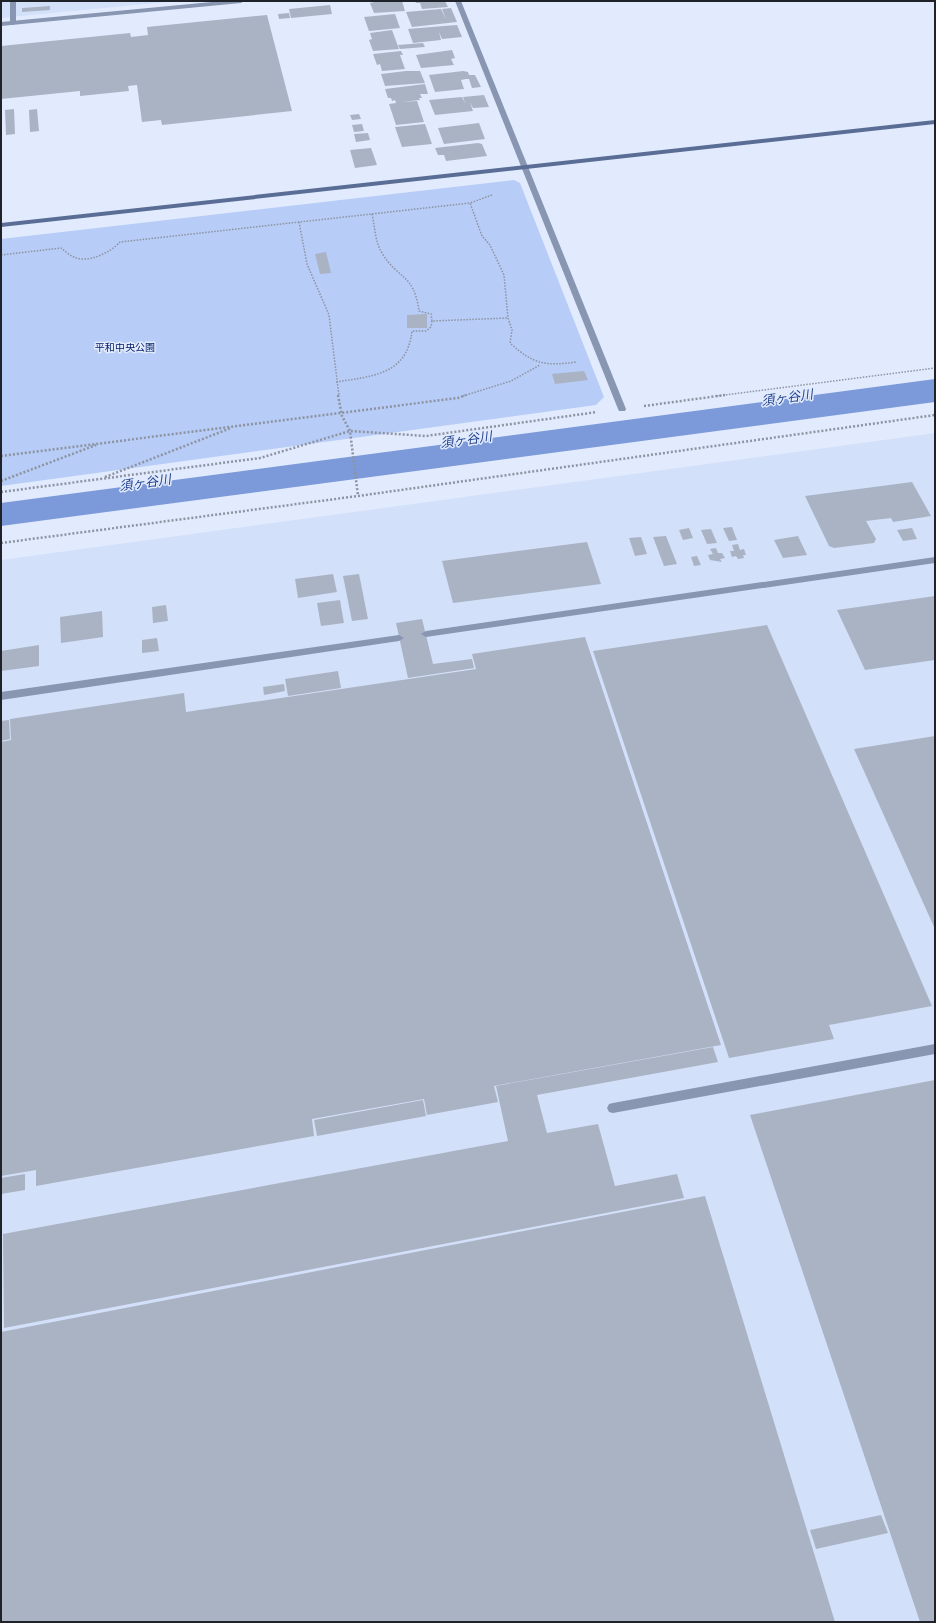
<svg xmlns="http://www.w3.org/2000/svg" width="936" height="1623" font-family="Arial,'Noto Sans JP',sans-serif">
<rect width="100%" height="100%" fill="#e2ebfe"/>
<g fill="#d3e0f9">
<path d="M1,1H177L1,18Z"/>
<path d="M935,433V1622H1V560Z"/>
</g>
<path fill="#b7ccf6" d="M514,180L520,183L604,397L596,405L1,486V239Z"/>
<path fill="#7c9ad9" d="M935,379V402L1,526V503Z"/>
<g fill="#aab3c4">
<path d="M379,1H402L405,11L374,13L370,3Z"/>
<path d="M415,1H445L448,7L422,9L420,3H416Z"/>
<path d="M330,5L332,14L291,18L289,9Z"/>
<path d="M50,6V10L22,12V8Z"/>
<path d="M451,8L457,22L412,27L406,12L441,9L446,19L442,9Z"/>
<path d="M289,13L290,18L279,19L278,14Z"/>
<path d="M395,14L400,28L369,31L364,17Z"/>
<path d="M267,15L292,111L162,125L161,120L142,122L137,85L128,86L129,91L80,96V91L1,99V46L130,33L131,37L148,35L147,27Z"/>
<path d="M457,25L462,37L442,39L439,32L441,40L413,43L408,29L444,26L446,32L444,26Z"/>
<path d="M392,30L399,49L373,51L369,40L372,39L370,33Z"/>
<path d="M423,43L425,47L400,49L398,45Z"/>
<path d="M452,50L455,58L451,59L454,65L421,68L416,55Z"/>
<path d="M401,51L403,55H400L405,69L382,71L380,64L377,65L373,54Z"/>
<path d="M406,71H420L425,83L385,86L381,74Z"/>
<path d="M463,71L468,72L469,75H475L481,87L472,88L469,79H466L461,80L464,89L435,92L429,75Z"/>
<path d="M425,84L428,94H420L422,98H419L420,100L402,102L417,101L424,122L396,125L389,104L396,103L395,100L392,101L391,98H388L385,89Z"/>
<path d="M484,95L489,107L473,108L470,102L473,111L435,115L429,100L462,97L465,103L463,97Z"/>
<path d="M14,109L15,134L6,135L5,110Z"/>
<path d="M37,109L39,131L30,132L29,110Z"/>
<path d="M359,114L361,119L352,120L350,115Z"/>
<path d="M479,123L485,139L444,144L438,128Z"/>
<path d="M362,124L364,131L354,132L352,125Z"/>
<path d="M425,124L432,144L402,147L395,127Z"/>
<path d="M368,133L370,140L356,142L354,134Z"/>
<path d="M478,143L482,144L487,156L446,161L444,155H438L435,148Z"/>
<path d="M371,148L377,165L355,168L350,150Z"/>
<path d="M326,252L331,273L320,274L315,254Z"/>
<path d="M427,314V328H407V315Z"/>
<path d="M584,371L588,380L555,384L552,374Z"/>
<path d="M912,482L931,516L893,522L891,518L866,521L876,539L874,543L834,548L829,546L805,496Z"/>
<path d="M732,527L737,540L729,541L723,528Z"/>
<path d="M689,528L693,538L683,540L679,530Z"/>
<path d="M912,528L917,539L903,541L897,530Z"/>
<path d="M711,529L717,543L707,544L701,530Z"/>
<path d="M666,536L677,564L664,566L653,537Z"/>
<path d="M798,536L807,555L783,558L774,540Z"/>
<path d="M641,537L647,554L635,556L629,538Z"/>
<path d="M587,542L601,584L453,603L442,561Z"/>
<path d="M738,544L740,550L744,549L746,555H743L744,558L738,559L736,556L732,557L730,551H734L732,545Z"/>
<path d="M716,548L718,553H722L725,558L720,559L722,562L710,560L708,555L713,554L710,549Z"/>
<path d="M697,556L701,565L694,566L691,557Z"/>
<path d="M333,574L337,592L298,598L295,579Z"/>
<path d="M359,574L368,619L352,621L343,576Z"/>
<path d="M935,596V660L865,670L837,610Z"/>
<path d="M340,600L344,623L321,626L317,603Z"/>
<path d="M166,605L168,621L153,623L152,607Z"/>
<path d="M102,611L103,637L61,643L60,617Z"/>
<path d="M422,619L433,664L472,659L474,668L408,678L396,623Z"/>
<path d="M767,625L932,1006L829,1025L834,1039L729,1058L593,651Z"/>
<path d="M585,637L721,1045L494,1086L498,1102L427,1115L424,1099L312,1119L314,1136L36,1186V1170L1,1176V742L11,740L10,719L184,693L186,712L476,669L472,654Z"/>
<path d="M157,638L159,651L142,653V640Z"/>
<path d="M39,645V666L1,671V651Z"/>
<path d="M338,671L341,688L288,696L285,679Z"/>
<path d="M284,684L285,691L264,695L263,687Z"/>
<path d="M9,720L10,739L1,741V721Z"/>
<path d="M935,736V929L854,749Z"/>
<path d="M713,1047L718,1062L537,1095L547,1133L598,1124L615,1186L677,1174L684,1198L4,1328L3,1234L508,1141L496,1086Z"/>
<path d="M935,1080V1622H920L750,1115Z"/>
<path d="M423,1100L426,1116L317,1136L314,1120Z"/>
<path d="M25,1174V1190L1,1194V1178Z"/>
<path d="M705,1196L835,1622H1V1332Z"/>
<path d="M881,1515L888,1533L816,1549L810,1530Z"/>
</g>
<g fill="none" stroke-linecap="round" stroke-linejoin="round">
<g stroke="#8d93a1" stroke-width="1.5" stroke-dasharray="1.5 1.5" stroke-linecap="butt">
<path d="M492,195L470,203L482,236L490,245L504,275L508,318L512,330L510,343C534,365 546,366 577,362"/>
<path d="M372,214C375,227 375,242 382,253C398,280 414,273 419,311L431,314L432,321L508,318"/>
<path d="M299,222L307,264L329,315L339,396"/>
<path d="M1,255L61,248C65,251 69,255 74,257C88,264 111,252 120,242L470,203"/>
<path d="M336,382C373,376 407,375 412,331H426L431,327L432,321"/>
<path d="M463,396L511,381L540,365"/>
<path d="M717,396L935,368"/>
</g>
<g stroke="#8d93a1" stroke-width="2.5" stroke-dasharray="2 2" stroke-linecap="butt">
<path d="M338,395L342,416L350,431L358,496"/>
<path d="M644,406L725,395"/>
<path d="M1,456L458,398L466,395"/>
<path d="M105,477L231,428"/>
<path d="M1,481L96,445"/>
<path d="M1,492L260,458L350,431L426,436L597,412"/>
<path d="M1,543L358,496L935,415"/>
</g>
<g fill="#8896b2" fill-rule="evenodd">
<path d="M10,1H16V23L13,25L10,23Z"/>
<path d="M935,557V563L426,637L421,634L426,631Z"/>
<path d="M399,635L404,638L399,641L1,700V692Z"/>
<path d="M935,1044V1054L613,1113L609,1112L607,1108L609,1104L613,1103Z"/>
</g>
<g fill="#8896b2" fill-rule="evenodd">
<path d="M222,1H244L241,3L1,26V22Z"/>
<path d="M455,1H461L626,409L625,411H619L618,409Z"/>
</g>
<path fill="#5a6d95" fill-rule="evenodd" d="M935,120V124L1,227V223Z"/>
</g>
<g text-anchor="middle" stroke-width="3" stroke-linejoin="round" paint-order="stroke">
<g font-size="10" fill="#062068" stroke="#e2ebfe">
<text x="125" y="351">平和中央公園</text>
</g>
<g font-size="13" font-style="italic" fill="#23438d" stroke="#e2ebfe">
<text transform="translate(787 397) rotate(-8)" y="5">須ヶ谷川</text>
<text transform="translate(466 439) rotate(-8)" y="5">須ヶ谷川</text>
<text transform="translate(145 482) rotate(-8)" y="5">須ヶ谷川</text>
</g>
</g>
<rect width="936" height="1623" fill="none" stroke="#1f2329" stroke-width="4"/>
</svg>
